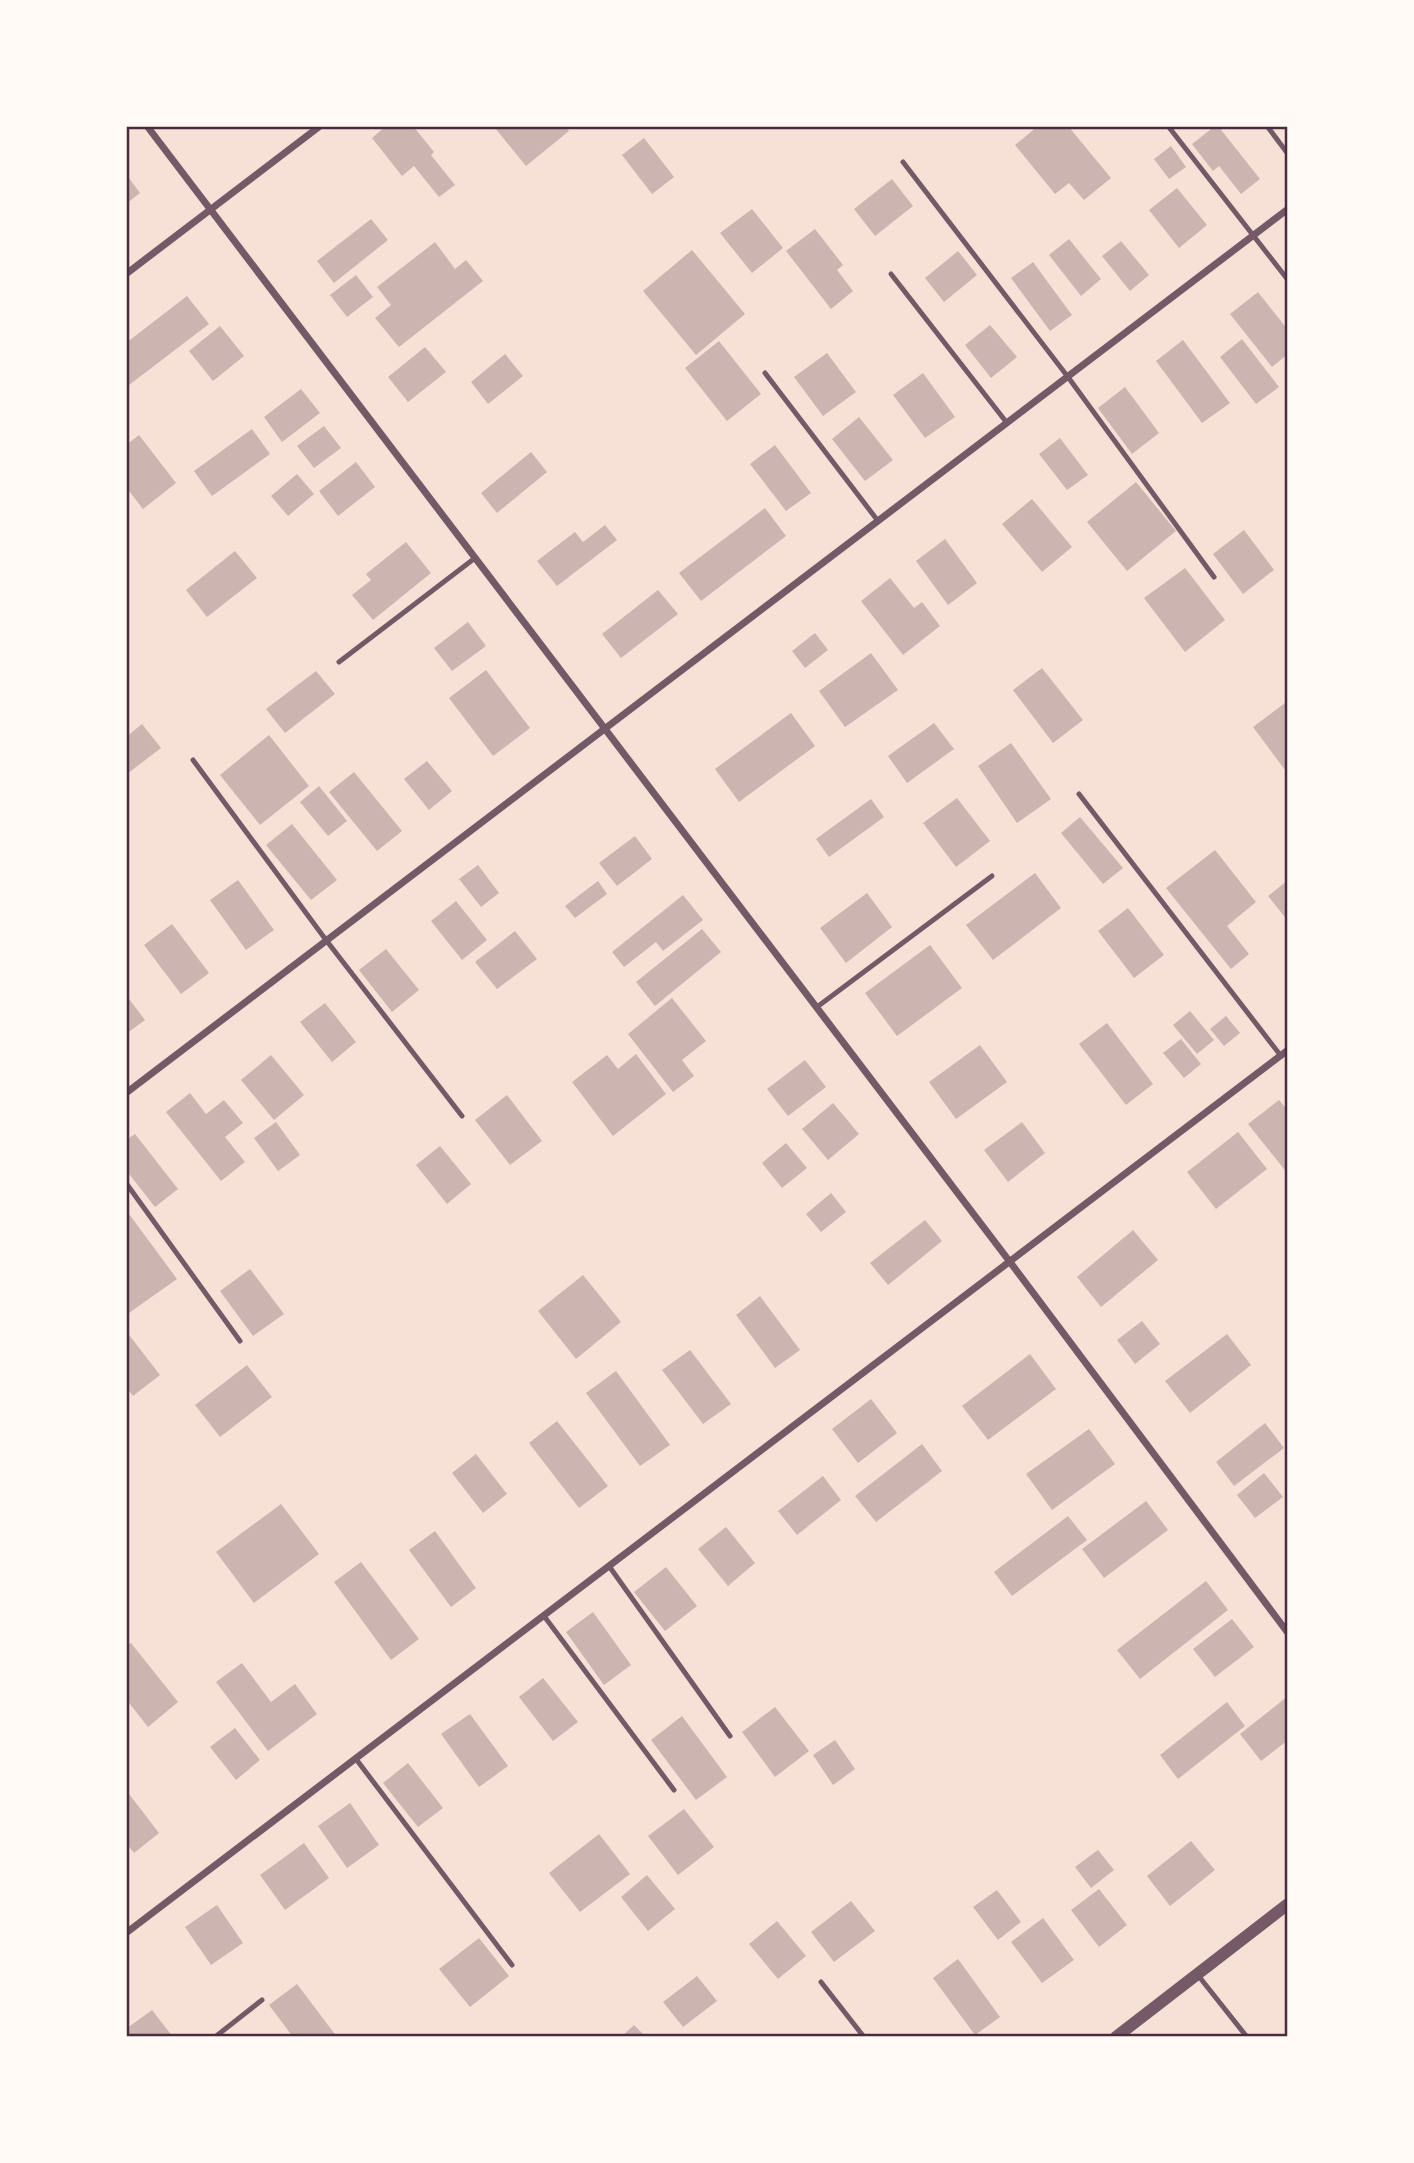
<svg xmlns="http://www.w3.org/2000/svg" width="1414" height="2163" font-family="Lato,sans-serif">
<rect width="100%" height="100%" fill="#f7e1d7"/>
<g fill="#ccb4b1">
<path d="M386,126H413L434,152L431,155L455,185L439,197L414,166L402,176L372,138Z"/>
<path d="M497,126H565L569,131L526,166L495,128Z"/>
<path d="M1038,126H1068L1111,178L1084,200L1069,183L1055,194L1015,145Z"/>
<path d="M1215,126H1218L1260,179L1241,194L1219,166L1213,171L1192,144Z"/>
<path d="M644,138L674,177L652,194L622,155Z"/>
<path d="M1171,146L1186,167L1169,179L1154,159Z"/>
<path d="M126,174L140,193L126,204Z"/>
<path d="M892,179L913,206L875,236L854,209Z"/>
<path d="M1177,188L1207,225L1179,248L1149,210Z"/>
<path d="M752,209L783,248L752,273L720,233Z"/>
<path d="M371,219L388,240L334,283L317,261Z"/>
<path d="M815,229L843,265L837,270L853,291L831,309L786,251Z"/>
<path d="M1069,239L1101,279L1081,296L1049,255Z"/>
<path d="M1121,241L1149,275L1130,291L1102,256Z"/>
<path d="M435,242L455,269L466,260L483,281L399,347L375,318L391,305L377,287Z"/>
<path d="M692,250L745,314L696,355L643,291Z"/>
<path d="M958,251L977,275L944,302L925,278Z"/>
<path d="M1033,262L1072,315L1050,331L1011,278Z"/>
<path d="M356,275L373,297L347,317L330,295Z"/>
<path d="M1258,292L1288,330V354L1272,367L1230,314Z"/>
<path d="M187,296L209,324L129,385L126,381V343Z"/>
<path d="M990,325L1017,357L991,378L965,345Z"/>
<path d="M220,326L244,356L213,381L189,351Z"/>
<path d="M1242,339L1279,387L1256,404L1220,357Z"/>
<path d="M1183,340L1230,403L1202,423L1156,361Z"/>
<path d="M719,341L761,394L727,421L685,368Z"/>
<path d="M425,347L446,372L408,402L388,377Z"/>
<path d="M827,353L856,392L823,416L794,377Z"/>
<path d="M505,354L523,376L488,404L471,382Z"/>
<path d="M923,373L955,417L925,438L893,395Z"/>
<path d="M1125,387L1159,433L1132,454L1098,408Z"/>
<path d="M301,389L320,413L282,442L264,417Z"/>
<path d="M859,417L893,460L865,481L832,439Z"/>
<path d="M324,426L341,448L314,468L297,446Z"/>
<path d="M252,429L270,454L212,496L194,471Z"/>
<path d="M139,435L176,483L143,509L126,487V445Z"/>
<path d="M1060,438L1088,475L1067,490L1039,454Z"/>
<path d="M775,445L811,493L786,511L750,464Z"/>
<path d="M531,452L547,472L497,513L481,493Z"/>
<path d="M356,462L375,487L338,516L319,491Z"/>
<path d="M297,474L314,494L288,516L271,496Z"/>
<path d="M1136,482L1176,531L1127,571L1087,522Z"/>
<path d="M1032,499L1072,547L1042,572L1002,524Z"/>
<path d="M765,508L786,536L701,601L679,573Z"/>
<path d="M605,525L617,540L557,586L537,561L575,532L583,542Z"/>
<path d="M1244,530L1274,570L1243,594L1213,554Z"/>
<path d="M945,539L977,583L948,605L916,561Z"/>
<path d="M406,542L431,573L373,620L352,595L371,580L366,574Z"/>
<path d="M235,551L257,578L207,617L186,590Z"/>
<path d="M1185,568L1225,620L1185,652L1144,598Z"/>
<path d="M890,578L914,608L922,602L940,626L903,655L861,601Z"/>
<path d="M658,590L678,614L621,658L602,634Z"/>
<path d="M468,622L486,646L452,671L434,648Z"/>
<path d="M815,633L828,650L805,668L792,651Z"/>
<path d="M871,653L898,690L845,727L819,691Z"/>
<path d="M1042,668L1083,720L1053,743L1013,690Z"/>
<path d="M486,670L530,728L493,756L449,698Z"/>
<path d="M316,671L335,694L285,733L266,709Z"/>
<path d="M1285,703L1288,707V774L1253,727Z"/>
<path d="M791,713L815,746L739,802L715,769Z"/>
<path d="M934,723L954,749L907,783L888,756Z"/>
<path d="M142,724L161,748L127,774L126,737Z"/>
<path d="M269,735L309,786L260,825L220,775Z"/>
<path d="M1011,743L1051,799L1017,823L978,766Z"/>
<path d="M427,761L452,791L429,810L404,779Z"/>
<path d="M354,772L402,831L377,851L329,792Z"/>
<path d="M319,786L347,821L328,836L300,802Z"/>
<path d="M957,798L990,841L956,867L923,823Z"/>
<path d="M871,799L884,817L829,857L816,839Z"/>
<path d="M1080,817L1123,868L1103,884L1061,833Z"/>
<path d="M292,824L337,880L311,900L266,845Z"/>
<path d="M635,836L652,859L617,886L599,863Z"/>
<path d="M1215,850L1256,902L1227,926L1249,954L1231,969L1166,888Z"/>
<path d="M478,865L499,893L481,907L459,879Z"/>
<path d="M1035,873L1061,908L993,960L966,925Z"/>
<path d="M238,880L274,930L246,950L210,900Z"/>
<path d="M1288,880V921L1268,896Z"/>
<path d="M598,881L607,894L575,918L565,906Z"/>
<path d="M867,893L892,927L846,963L820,928Z"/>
<path d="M683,895L703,920L663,951L656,942L624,967L612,952Z"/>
<path d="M456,901L487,940L462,960L431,921Z"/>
<path d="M1128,908L1164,955L1134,978L1098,931Z"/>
<path d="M172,924L209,973L181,994L144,945Z"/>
<path d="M702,929L721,952L655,1006L636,982Z"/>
<path d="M515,931L537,959L497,989L475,962Z"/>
<path d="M930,945L962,988L897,1036L865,993Z"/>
<path d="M386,949L419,990L392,1012L359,970Z"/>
<path d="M126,995L145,1020L126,1034Z"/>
<path d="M672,998L706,1041L682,1060L694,1076L673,1092L628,1034Z"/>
<path d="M325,1003L356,1042L332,1062L300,1022Z"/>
<path d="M1190,1011L1214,1040L1197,1054L1173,1025Z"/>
<path d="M1226,1016L1240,1033L1224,1046L1210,1029Z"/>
<path d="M1107,1023L1153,1084L1126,1105L1079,1044Z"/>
<path d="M1181,1039L1201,1064L1184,1078L1163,1053Z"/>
<path d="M980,1045L1007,1082L956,1119L929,1082Z"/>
<path d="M636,1054L666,1094L613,1136L572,1082L607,1055L618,1069Z"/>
<path d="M271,1055L304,1095L274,1120L241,1080Z"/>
<path d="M805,1060L826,1087L788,1116L767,1089Z"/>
<path d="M190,1093L206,1114L224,1100L243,1123L225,1137L245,1162L221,1181L166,1112Z"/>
<path d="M507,1095L542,1141L510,1165L475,1120Z"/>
<path d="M1279,1100L1288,1111V1174L1248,1124Z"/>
<path d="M833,1103L859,1134L828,1160L802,1129Z"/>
<path d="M276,1122L300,1155L278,1171L254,1138Z"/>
<path d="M1022,1122L1045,1153L1008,1182L984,1150Z"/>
<path d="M1238,1132L1267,1169L1216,1209L1187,1172Z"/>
<path d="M135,1134L178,1189L155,1207L126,1170V1140Z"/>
<path d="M786,1143L807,1168L782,1188L762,1163Z"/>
<path d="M440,1146L471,1184L447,1204L416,1165Z"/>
<path d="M831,1193L846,1212L821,1232L806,1214Z"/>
<path d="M129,1214L177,1279L129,1313L126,1309V1217Z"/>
<path d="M925,1220L942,1241L888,1285L870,1263Z"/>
<path d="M1133,1230L1158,1260L1101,1307L1077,1277Z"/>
<path d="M250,1269L284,1314L253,1336L220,1291Z"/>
<path d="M583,1275L621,1322L576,1359L538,1311Z"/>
<path d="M760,1296L800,1350L775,1368L736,1315Z"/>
<path d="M1142,1321L1160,1344L1135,1364L1117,1340Z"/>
<path d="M126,1331L160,1375L133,1396L126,1387Z"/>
<path d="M1227,1334L1251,1365L1190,1413L1165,1381Z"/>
<path d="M690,1350L731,1404L703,1424L662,1370Z"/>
<path d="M1030,1354L1056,1389L988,1440L962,1406Z"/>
<path d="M247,1365L272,1397L220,1437L195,1405Z"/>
<path d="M616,1371L670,1445L640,1466L586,1393Z"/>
<path d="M871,1399L897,1433L858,1463L832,1429Z"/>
<path d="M557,1421L608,1486L579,1508L529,1443Z"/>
<path d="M1265,1423L1284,1448L1234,1486L1216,1462Z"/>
<path d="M1089,1429L1115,1464L1052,1510L1026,1474Z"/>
<path d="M922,1444L942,1471L876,1522L855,1496Z"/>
<path d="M476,1454L507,1494L483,1513L452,1473Z"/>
<path d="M1264,1473L1283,1497L1255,1518L1237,1495Z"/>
<path d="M823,1476L841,1500L797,1535L778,1511Z"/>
<path d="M1146,1501L1168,1530L1104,1578L1082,1549Z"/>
<path d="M281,1504L319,1554L254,1603L216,1552Z"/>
<path d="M1068,1516L1087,1540L1012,1596L994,1572Z"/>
<path d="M726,1527L755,1563L728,1586L698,1549Z"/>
<path d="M435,1531L476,1588L451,1607L409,1550Z"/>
<path d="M361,1562L419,1639L391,1660L334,1582Z"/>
<path d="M666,1567L697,1606L665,1631L634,1592Z"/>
<path d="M1206,1581L1228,1610L1140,1679L1117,1650Z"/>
<path d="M593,1612L631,1665L604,1685L566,1632Z"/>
<path d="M1232,1619L1254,1647L1215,1677L1193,1649Z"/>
<path d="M131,1643L178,1702L148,1727L126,1699V1646Z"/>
<path d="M242,1663L271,1702L295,1684L317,1714L268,1751L216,1682Z"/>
<path d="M543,1678L578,1722L553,1741L519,1697Z"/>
<path d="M1288,1696V1740L1261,1761L1240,1734Z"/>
<path d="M1227,1702L1245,1726L1178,1779L1160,1755Z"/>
<path d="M775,1707L809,1751L775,1777L742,1732Z"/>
<path d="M470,1714L508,1766L479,1787L441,1734Z"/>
<path d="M682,1716L727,1777L696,1800L651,1740Z"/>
<path d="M235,1728L260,1760L236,1780L210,1747Z"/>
<path d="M835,1740L855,1769L833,1785L813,1755Z"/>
<path d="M408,1763L443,1808L418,1827L383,1783Z"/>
<path d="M126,1790L159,1833L134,1853L126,1843Z"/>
<path d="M350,1803L379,1845L347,1868L318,1826Z"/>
<path d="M684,1809L714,1847L678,1875L648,1836Z"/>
<path d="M599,1834L630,1874L580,1912L549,1873Z"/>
<path d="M1191,1841L1215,1870L1170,1906L1147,1876Z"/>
<path d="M304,1843L329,1878L285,1910L260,1875Z"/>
<path d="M1098,1850L1114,1870L1091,1888L1075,1867Z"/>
<path d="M647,1875L675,1909L648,1931L621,1897Z"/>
<path d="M1099,1889L1127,1925L1099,1947L1071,1910Z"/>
<path d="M997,1890L1021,1922L998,1940L973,1907Z"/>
<path d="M851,1901L875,1931L834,1962L811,1932Z"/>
<path d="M217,1905L243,1943L211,1965L185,1927Z"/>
<path d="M1043,1918L1074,1960L1042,1983L1011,1942Z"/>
<path d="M777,1921L806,1956L778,1979L749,1944Z"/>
<path d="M479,1938L509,1976L470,2007L439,1969Z"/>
<path d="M958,1959L1000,2017L975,2035L933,1978Z"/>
<path d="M697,1976L717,2001L683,2027L663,2002Z"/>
<path d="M297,1984L337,2037H293L269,2005Z"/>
<path d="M152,2010L173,2037H126V2029Z"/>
<path d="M634,2025L646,2037H621Z"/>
</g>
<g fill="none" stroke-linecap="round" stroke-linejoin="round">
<g stroke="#755966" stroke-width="5">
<path d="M1168,126L1288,280"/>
<path d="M1267,126L1288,154"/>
<path d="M903,162L1068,377L1214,577"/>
<path d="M891,274L1007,423"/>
<path d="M765,373L878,521"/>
<path d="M339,662L475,558"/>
<path d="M193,760L326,940L462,1116"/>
<path d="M1079,794L1281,1056"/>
<path d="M817,1007L992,876"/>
<path d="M126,1183L240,1341"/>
<path d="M609,1566L730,1736"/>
<path d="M544,1616L674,1790"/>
<path d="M356,1759L512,1965"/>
<path d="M1197,1974L1247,2037"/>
<path d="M821,1982L864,2037"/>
<path d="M215,2037L262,2000"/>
</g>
<g stroke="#755966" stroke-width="7">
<path d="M147,126L1010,1262L1288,1633"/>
<path d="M126,274L320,126"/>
<path d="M126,1093L1288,209"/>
<path d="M126,1933L1288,1050"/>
</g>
<path stroke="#755966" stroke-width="12" d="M1116,2037L1288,1904"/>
</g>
<rect width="1414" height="2163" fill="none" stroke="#fffaf5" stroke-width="256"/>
<rect x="128" y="128" width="1158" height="1907" fill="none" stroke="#4a2c40" stroke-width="2.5"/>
</svg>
